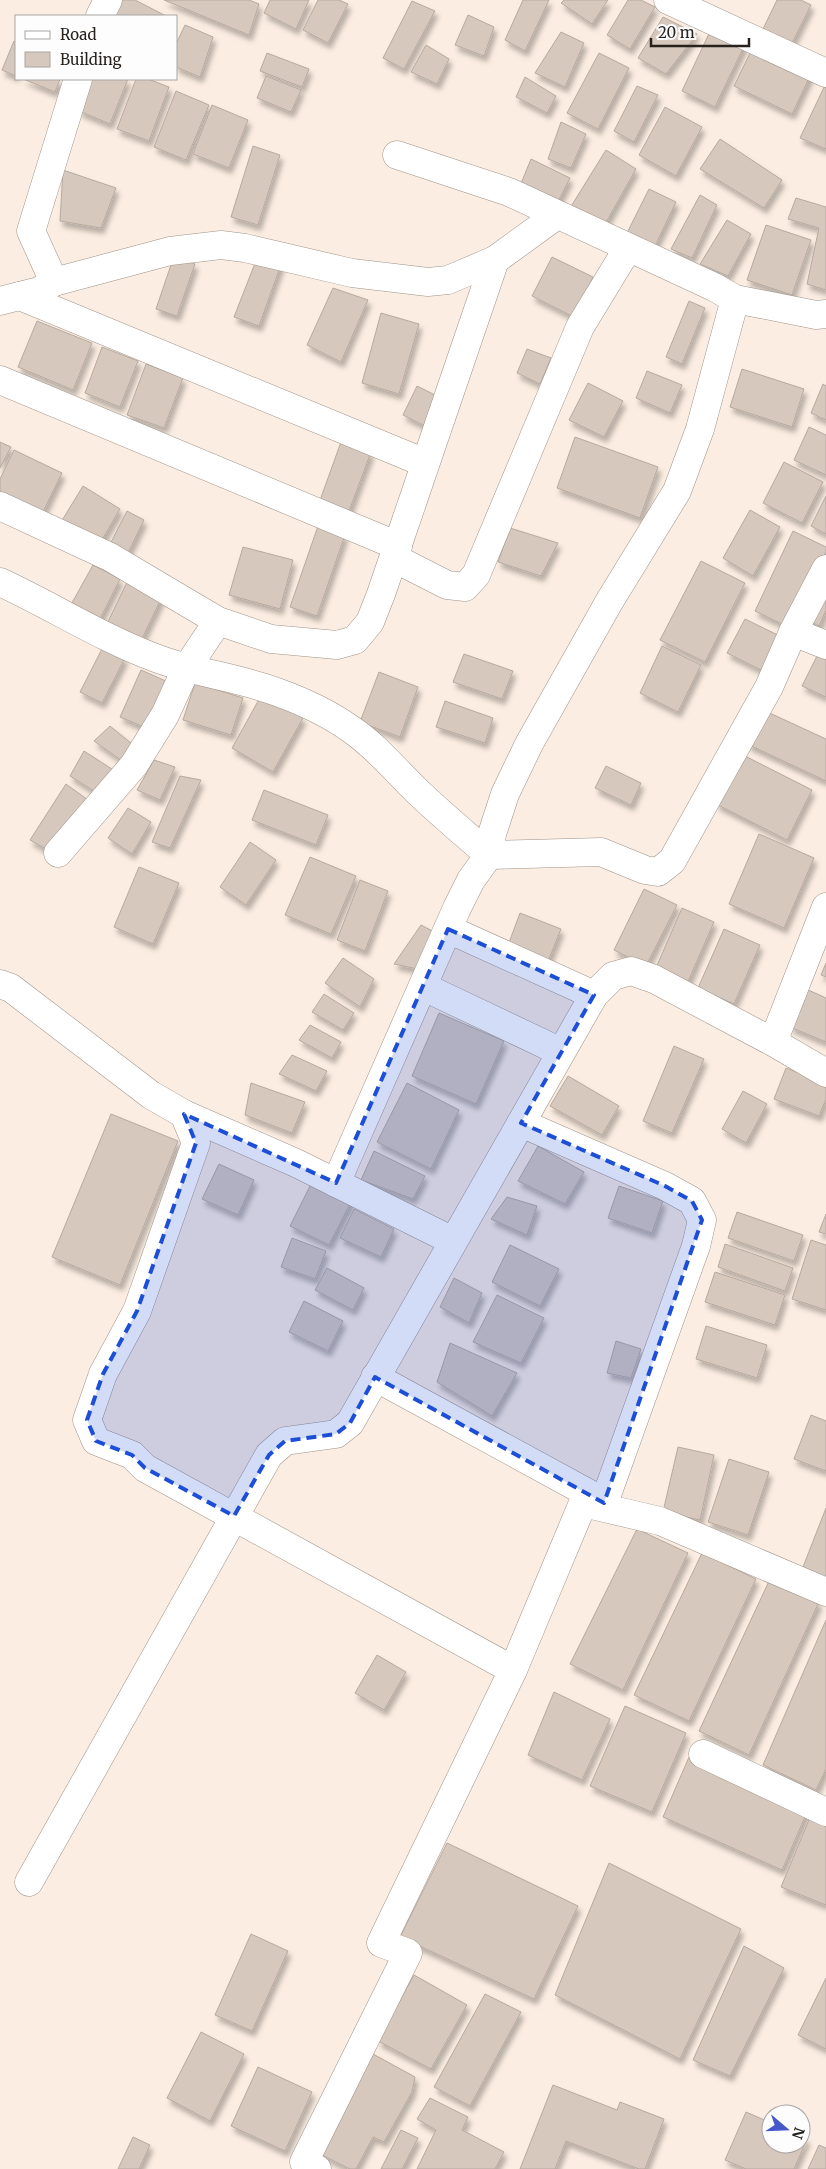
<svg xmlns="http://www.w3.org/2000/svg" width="826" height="2169" font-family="Merriweather,serif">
<defs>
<filter id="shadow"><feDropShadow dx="3" dy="5.5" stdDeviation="2.5" flood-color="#0004"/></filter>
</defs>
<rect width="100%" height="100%" fill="#fbede1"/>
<g fill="#d6c8bd" stroke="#b6a99e" filter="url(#shadow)">
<path d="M119,0H135L166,16H115Z"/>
<path d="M164,0H249L259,4L249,35Z"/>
<path d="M270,0H309L296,29L264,13Z"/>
<path d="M318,0H339L348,4L328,43L303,30Z"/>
<path d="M523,0H549L525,51L505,40Z"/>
<path d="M564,0H608L592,24L561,3Z"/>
<path d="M628,0H641L655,7L630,49L607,35Z"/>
<path d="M777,0H801L811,5L792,43L763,29Z"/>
<path d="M412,1L435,11L404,69L383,58Z"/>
<path d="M468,15L494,27L484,56L455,45Z"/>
<path d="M663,17L697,34L666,74L638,58Z"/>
<path d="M185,25L213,37L200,77L176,67V44Z"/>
<path d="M713,25L746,42L715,107L682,91Z"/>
<path d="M561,32L584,43L565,87L535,73Z"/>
<path d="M14,41L16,42V76L2,70Z"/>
<path d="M426,45L449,59L437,84L411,72Z"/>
<path d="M754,45L812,72L792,114L734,86Z"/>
<path d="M267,53L309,69L302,87L260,71Z"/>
<path d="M599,53L629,68L598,129L567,113Z"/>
<path d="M266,76L301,90L291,112L257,98Z"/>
<path d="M525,77L556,96L547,113L516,97Z"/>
<path d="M23,79H60L55,92Z"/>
<path d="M92,79H128L110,124L79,111Z"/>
<path d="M136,79H148L169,87L149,141L117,129Z"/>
<path d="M826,83V149L800,138Z"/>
<path d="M637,86L658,95L634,142L614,131Z"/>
<path d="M176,91L209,105L186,160L154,147Z"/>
<path d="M212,105L248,120L229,168L193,154Z"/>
<path d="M665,107L702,127L676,176L639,155Z"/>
<path d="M561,122L586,134L571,168L548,159Z"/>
<path d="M720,139L782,180L764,208L700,169Z"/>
<path d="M253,146L280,155L258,225L231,217Z"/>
<path d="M606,150L636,169L604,226L570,208Z"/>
<path d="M531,159L570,178L558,202L520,186Z"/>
<path d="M63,170L116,188L101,228L60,221Z"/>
<path d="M649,189L676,202L655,246L627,233Z"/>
<path d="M700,195L717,205L692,258L671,249Z"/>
<path d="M796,198L826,207V290L807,284L819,228L788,219Z"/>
<path d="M727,220L751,234L728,276L700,264Z"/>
<path d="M766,225L811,240L792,295L747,280Z"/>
<path d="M259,253L283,259L259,326L234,317Z"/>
<path d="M174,256L195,264L177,316L156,309Z"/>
<path d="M552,257L593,277L574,317L532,296Z"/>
<path d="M333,288L368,300L341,362L307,345Z"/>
<path d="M689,301L705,308L682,364L666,357Z"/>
<path d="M381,313L419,324L399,394L362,383Z"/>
<path d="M37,321L92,343L73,390L18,367Z"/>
<path d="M102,347L138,361L120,407L85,393Z"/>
<path d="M527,349L551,358L540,384L517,373Z"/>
<path d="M146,364L183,378L164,428L127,415Z"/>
<path d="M742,369L804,389L792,427L730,407Z"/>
<path d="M647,371L682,385L670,413L636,398Z"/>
<path d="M588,383L623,401L604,437L569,420Z"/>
<path d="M823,384L826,386V420L811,413Z"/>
<path d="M417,386L441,398L427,427L403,415Z"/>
<path d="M809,427L826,435V475L794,460Z"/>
<path d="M575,437L658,467L640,518L557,488Z"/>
<path d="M0,442L11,447L0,468Z"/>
<path d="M341,442L371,452L348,514L319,503Z"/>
<path d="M14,450L62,473L40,518L0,499V479Z"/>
<path d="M784,462L823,482L802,523L763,503Z"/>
<path d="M83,486L120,509L96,550L58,527Z"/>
<path d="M826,496V534L811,526Z"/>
<path d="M750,510L780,527L753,576L723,558Z"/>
<path d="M127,511L144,520L126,557L108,548Z"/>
<path d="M318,526L345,535L317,616L290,607Z"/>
<path d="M510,528L558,543L541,576L498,562Z"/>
<path d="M793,531L826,547V552L788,627L755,611Z"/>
<path d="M243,547L293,560L280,609L229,595Z"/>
<path d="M701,561L745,583L705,662L660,640Z"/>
<path d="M93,565L120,579L97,625L68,610Z"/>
<path d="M128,580L162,597L139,645L105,628Z"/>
<path d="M826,580V610L819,626L807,620Z"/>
<path d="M745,619L788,640L771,675L727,653Z"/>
<path d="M662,646L701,665L678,712L640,693Z"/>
<path d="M103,647L125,658L102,703L80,692Z"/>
<path d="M464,654L513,671L502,699L453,682Z"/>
<path d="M818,654L826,658V697L802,686Z"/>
<path d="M141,670L168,682L146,728L120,717Z"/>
<path d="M379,672L418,687L400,737L360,722Z"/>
<path d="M195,683L243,698L231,735L183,720Z"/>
<path d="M262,694L303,718L273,772L232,748Z"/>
<path d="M445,701L493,718L485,743L436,727Z"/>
<path d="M763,710L826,739V781L747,744Z"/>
<path d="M110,726L137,748L125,763L94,741Z"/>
<path d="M84,751L118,773L102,796L70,776Z"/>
<path d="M741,754L812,790L787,840L716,804Z"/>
<path d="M154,760L175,767L160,800L137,790Z"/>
<path d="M606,766L641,783L631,805L595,788Z"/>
<path d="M180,776L201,780L170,848L152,842Z"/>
<path d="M66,784L95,805L48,850L30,840Z"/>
<path d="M264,790L328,815L316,845L252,820Z"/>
<path d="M128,808L151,822L132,854L108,838Z"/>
<path d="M759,834L814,858L784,928L729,904Z"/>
<path d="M250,842L276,860L246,905L220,887Z"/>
<path d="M310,857L356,876L331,934L285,915Z"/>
<path d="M139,867L179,883L153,944L114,927Z"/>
<path d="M360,880L388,891L365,951L337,940Z"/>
<path d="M644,889L677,905L646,966L614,950Z"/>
<path d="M682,908L714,922L687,984L655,970Z"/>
<path d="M520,913L561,929L547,964L507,948Z"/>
<path d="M421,925L438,934L418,969L394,964Z"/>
<path d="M724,929L760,945L734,1004L698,988Z"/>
<path d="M343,958L374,979L360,1007L325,983Z"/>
<path d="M826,963V977L821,975Z"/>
<path d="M806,989L826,998V1042L790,1027Z"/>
<path d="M324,994L354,1013L343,1030L312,1012Z"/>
<path d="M439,1013L504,1041L476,1104L412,1076Z"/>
<path d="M310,1025L341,1042L332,1058L299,1040Z"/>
<path d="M674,1046L704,1059L672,1133L643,1121Z"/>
<path d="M292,1055L327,1071L316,1091L279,1074Z"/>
<path d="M786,1068L826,1083V1099L819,1116L774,1099Z"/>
<path d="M568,1076L619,1106L602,1135L550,1106Z"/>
<path d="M251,1083L305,1102L292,1133L245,1115Z"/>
<path d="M407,1083L459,1110L431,1169L377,1142Z"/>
<path d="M743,1091L767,1104L746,1143L722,1129Z"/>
<path d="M111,1114L178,1141L120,1285L52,1257Z"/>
<path d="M538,1146L584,1172L565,1204L518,1181Z"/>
<path d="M374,1151L425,1176L413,1199L361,1180Z"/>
<path d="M219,1164L254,1180L238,1215L202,1199Z"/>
<path d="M313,1180L352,1200L329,1245L290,1226Z"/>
<path d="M619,1186L663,1201L652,1233L608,1218Z"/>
<path d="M507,1197L537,1206L527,1235L491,1219Z"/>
<path d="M354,1209L394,1229L381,1257L340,1238Z"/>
<path d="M737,1212L803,1235L794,1261L728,1238Z"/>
<path d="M826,1214V1234L819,1232Z"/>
<path d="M292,1238L326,1251L315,1279L281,1267Z"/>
<path d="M811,1240L826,1245V1310L792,1299Z"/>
<path d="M725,1244L793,1268L785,1291L718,1267Z"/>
<path d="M510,1245L559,1269L540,1306L492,1282Z"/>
<path d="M327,1268L364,1288L353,1310L315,1290Z"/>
<path d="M715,1272L785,1295L775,1325L705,1302Z"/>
<path d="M454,1278L482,1293L469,1323L440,1307Z"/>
<path d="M497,1295L544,1318L521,1363L473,1342Z"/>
<path d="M304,1301L343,1321L328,1351L289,1332Z"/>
<path d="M706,1326L767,1345L757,1378L696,1359Z"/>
<path d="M616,1341L641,1349L631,1378L607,1373Z"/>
<path d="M450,1343L517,1373L492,1416L437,1382Z"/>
<path d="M811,1415L826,1421V1471L794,1459Z"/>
<path d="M678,1447L714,1455L700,1520L663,1512Z"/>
<path d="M729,1459L769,1472L748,1535L708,1522Z"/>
<path d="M826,1508V1577L803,1567Z"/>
<path d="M637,1529L688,1553L623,1690L570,1664Z"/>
<path d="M702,1553L756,1579L689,1721L634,1695Z"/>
<path d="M770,1579L819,1602L749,1755L699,1731Z"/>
<path d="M826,1620V1769L816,1790L763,1765Z"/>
<path d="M377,1655L406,1672L384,1710L355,1693Z"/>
<path d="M554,1692L610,1719L582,1780L528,1755Z"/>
<path d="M625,1706L686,1733L652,1812L590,1786Z"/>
<path d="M689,1757L808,1810L782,1870L663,1817Z"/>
<path d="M811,1815L826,1821V1905L781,1887Z"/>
<path d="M447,1843L578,1906L534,1999L400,1937Z"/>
<path d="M609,1863L741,1929L680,2059L555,1995Z"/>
<path d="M251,1934L288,1951L252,2031L215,2015Z"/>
<path d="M744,1946L784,1968L730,2076L693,2060Z"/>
<path d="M414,1975L467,2005L431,2069L378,2041Z"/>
<path d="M826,1978V2049L798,2035Z"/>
<path d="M485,1994L521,2012L470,2106L434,2087Z"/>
<path d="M201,2032L244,2054L210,2121L167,2098Z"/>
<path d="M373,2054L415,2077L412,2092L384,2142L373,2137L356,2169H350L322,2155Z"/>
<path d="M258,2067L312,2092L285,2151L231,2126Z"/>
<path d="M553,2085L617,2110L620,2102L664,2119L645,2169H639L566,2141L555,2169H520Z"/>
<path d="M430,2098L468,2117L462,2130L504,2152L495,2169H417L436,2130L417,2119Z"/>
<path d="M746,2112L771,2123V2144H801V2136L807,2139L794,2169H746L725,2160Z"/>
<path d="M401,2130L418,2138L402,2169H381Z"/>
<path d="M133,2137L150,2145L139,2169H118Z"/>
<path d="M819,2145L826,2148V2169H808Z"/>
</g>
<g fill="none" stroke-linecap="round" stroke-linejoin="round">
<g stroke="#9f9388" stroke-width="29">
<g id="minor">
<path d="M668,0L826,73"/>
<path d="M100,16L108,0"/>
<path d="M397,155L509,192L714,287L735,299L816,315L826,314"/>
<path d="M54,282L31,231L78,79"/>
<path d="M20,296L425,463"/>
<path d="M0,301L39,291L54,282L170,251L221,245L245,248L352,273L428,282L448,280L495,260L557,215"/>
<path d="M0,380L398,546"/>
<path d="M0,506L110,557L218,621L271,639L337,645L355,640L370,622L381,594L495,260"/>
<path d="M394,558L447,585L465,587L476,575L580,327L628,248"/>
<path d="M0,582C52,606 100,637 153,657C193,673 237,677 277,692C302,701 330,714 352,730C377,747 396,771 418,792C441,814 465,834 489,855L601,852L645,870L658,872L672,861L686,836L769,687L793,632L826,569"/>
<path d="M793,632L826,645"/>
<path d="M58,853L134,765L165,715L186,669L218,621"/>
<path d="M448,929L594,995"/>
<path d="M0,984L11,988L151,1095L184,1114L196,1143L137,1311L103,1374L87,1420L96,1441L132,1455L145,1468L513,1670"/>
<path d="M424,987L561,1052"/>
<path d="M773,1042L826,907"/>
<path d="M184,1114L296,1163L453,1241"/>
<path d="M521,1123L665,1186L692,1201L702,1220L696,1246L604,1503"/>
<path d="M336,1183L457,908L471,880L489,855L492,834L505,794L529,744L609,602L677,491L700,429L735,299"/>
<path d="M375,1377L608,1504"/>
<path d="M703,1754L826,1812"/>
<path d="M29,1882L269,1455L285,1441L336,1434L350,1423L594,995L613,976L631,971L654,979L773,1042L826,1073"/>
<path d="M317,2169L304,2162L308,2154L408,1953L381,1943L513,1670L583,1503L660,1521L826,1592"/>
</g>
</g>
<use href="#minor" stroke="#fff" stroke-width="28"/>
</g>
<path fill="#1d4ed8" fill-opacity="0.2" stroke="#1d4ed8" stroke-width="4" stroke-dasharray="10 6" stroke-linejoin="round" d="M448,929L594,995L521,1123L665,1186L692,1201L702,1220L604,1503L375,1377L350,1423L336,1434L285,1441L269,1455L234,1516L145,1468L132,1455L96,1441L87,1420L103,1374L137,1311L196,1143L184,1114L336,1183Z"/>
<rect x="15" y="15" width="162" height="65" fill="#fdfdfd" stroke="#a7a5a4"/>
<rect x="25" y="31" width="25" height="8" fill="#ffffff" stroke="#a7a5a4"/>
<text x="60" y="40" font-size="15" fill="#27221e">Road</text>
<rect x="25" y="52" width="25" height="15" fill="#d6c8bd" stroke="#a7a5a4"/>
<text x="60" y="65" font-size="15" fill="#27221e">Building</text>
<g transform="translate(786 2129) rotate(109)"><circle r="24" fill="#fdfdfd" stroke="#a7a5a4"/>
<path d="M0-4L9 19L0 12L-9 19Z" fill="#4657cc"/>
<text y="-8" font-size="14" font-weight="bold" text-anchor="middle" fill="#27221e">N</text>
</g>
<path d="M651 38v8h98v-8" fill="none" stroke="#27221e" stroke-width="2.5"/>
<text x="658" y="38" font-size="15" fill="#27221e" stroke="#fdfdfd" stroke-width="4" paint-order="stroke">20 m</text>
</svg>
